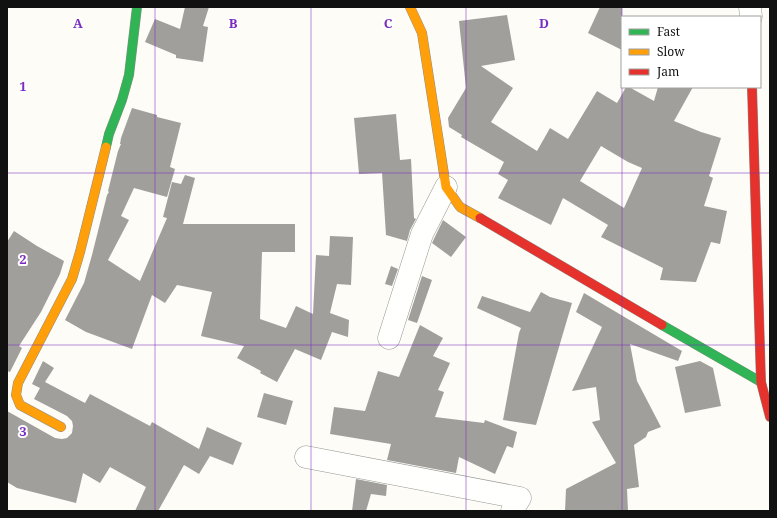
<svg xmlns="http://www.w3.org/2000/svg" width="777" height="518" font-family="'Noto Serif',serif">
<rect width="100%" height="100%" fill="#fdfcf7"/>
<g fill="#a19f9c" fill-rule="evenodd">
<path d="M185,7H209L203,26L208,27L203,62L176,58V55L145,42L155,19L180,29Z"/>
<path d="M600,7H622V50L588,33Z"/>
<path d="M507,15L515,60L481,66L513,88L491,122L537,151L550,128L568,139L597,91L617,103L626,87H629L654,101L658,87H693L674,121L701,132L721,138L709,176L713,178L704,206L727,211L720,244L711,242L696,282L660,280L663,268L601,237L608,225L563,198L551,225L498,198L508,180L498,174L504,162L461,137L462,135L449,127L448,118L466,88L459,21ZM601,146L628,162L642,168L624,208L580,181Z"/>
<path d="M132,108L157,115V117L181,123L170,167L175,169L167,197L134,188L121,216L129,220L108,260L140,281L167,218L163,217L172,182L181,184L185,175L195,178L183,224H295V252H262L260,319L286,328L296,306L313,314L316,255L329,256L330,236L353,237L351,285L337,284L330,313L349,320L348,337L332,332L321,360L295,349L277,382L260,373L261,371L237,358L244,346L201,336L212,292L177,285L165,303L152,295L132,349L86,332L65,320L84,283L92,255L107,195L109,192L108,191L118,151L121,144H120L121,138Z"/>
<path d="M396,114L400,160L411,159L414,218L416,219L410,230L407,241L386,235L382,173L359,174L354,118Z"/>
<path d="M443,220L466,237L451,257L432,243Z"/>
<path d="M14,231L37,246L64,261L60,274L41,312L19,346L22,348L10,372L7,371V242Z"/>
<path d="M391,266L398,269L392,286L385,284Z"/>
<path d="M422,276L432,280L417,323L408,320Z"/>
<path d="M541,292L550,297L572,303L536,425L503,420L519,333L521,328L477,308L482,296L530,312Z"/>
<path d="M584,293L682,351L678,361L630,344L637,381L661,427L648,432L646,437L634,445L639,487L627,489L628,511H565L566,489L616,463L592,422L600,420L596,387L572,391L602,327L576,312Z"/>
<path d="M420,325L443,338L433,356L450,363L438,390L444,392L435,417L484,423L485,420L517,432L513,448L507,446L495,474L459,457L456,473L387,460L391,444L330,434L334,407L365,411L378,371L399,377Z"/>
<path d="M43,361L54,368L45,382L85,403L90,394L150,426L152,422L199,449L207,427L242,443L233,465L210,456L199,474L184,465L158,511H135L146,487L110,467L100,483L83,473L76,503L17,488L7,482V411L55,438L62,439L67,438L72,433L73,426L72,421L67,416L34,399L40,388L32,384Z"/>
<path d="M700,361L713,368L721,406L685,413L675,367Z"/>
<path d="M264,393L293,401L286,425L257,417Z"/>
<path d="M356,479L387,485L386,496L371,494L366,511H352Z"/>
</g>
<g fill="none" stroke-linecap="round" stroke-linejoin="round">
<g stroke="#979795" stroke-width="23">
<g id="street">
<path d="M750,7L751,17"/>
<path d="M389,338L422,234L446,187"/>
<path d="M306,457L520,498L512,511"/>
</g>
</g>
<g stroke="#8e8d8b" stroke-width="10">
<g id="fast">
<path d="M106,147L109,134L122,100L129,75L137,7"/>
<path d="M662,325L761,382"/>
</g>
</g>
<g stroke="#8e8d8b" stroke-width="10">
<g id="slow">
<path d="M410,7L422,33L446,187L460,207L480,218"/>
<path d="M61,427L20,405L16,395L18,383L72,279L80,252L106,147"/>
</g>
</g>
<g stroke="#8e8d8b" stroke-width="10">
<g id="jam">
<path d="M752,87L761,382L770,417"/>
<path d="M480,218L662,325"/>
</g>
</g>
<use href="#street" stroke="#fffffe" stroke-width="22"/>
<use href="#fast" stroke="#30b455" stroke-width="9"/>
<use href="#slow" stroke="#ff9f0a" stroke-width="9"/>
<use href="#jam" stroke="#e5322d" stroke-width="9"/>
</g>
<path fill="none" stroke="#7b2cbf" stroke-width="1" stroke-opacity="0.55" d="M155,7V511M311,7V511M466,7V511M622,7V511M7,173H770M7,345H770"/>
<g font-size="13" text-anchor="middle" font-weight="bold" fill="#7b2cbf" stroke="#fff" stroke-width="4" stroke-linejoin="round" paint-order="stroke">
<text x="78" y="28">A</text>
<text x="233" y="28">B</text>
<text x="388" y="28">C</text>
<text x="544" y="28">D</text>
<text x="23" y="91">1</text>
<text x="23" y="264">2</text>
<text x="23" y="436">3</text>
</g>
<rect width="777" height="518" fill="none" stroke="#111111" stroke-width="16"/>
<rect x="621" y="16" width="140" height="72" fill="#ffffff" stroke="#a0a0a0"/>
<rect x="629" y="29" width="20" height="6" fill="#30b455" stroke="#a0a0a0"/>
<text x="657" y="36" font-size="12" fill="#111111">Fast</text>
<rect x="629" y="49" width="20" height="6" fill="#ff9f0a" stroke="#a0a0a0"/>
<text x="657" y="56" font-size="12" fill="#111111">Slow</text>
<rect x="629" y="69" width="20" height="6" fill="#e5322d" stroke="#a0a0a0"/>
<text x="657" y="76" font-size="12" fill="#111111">Jam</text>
</svg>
